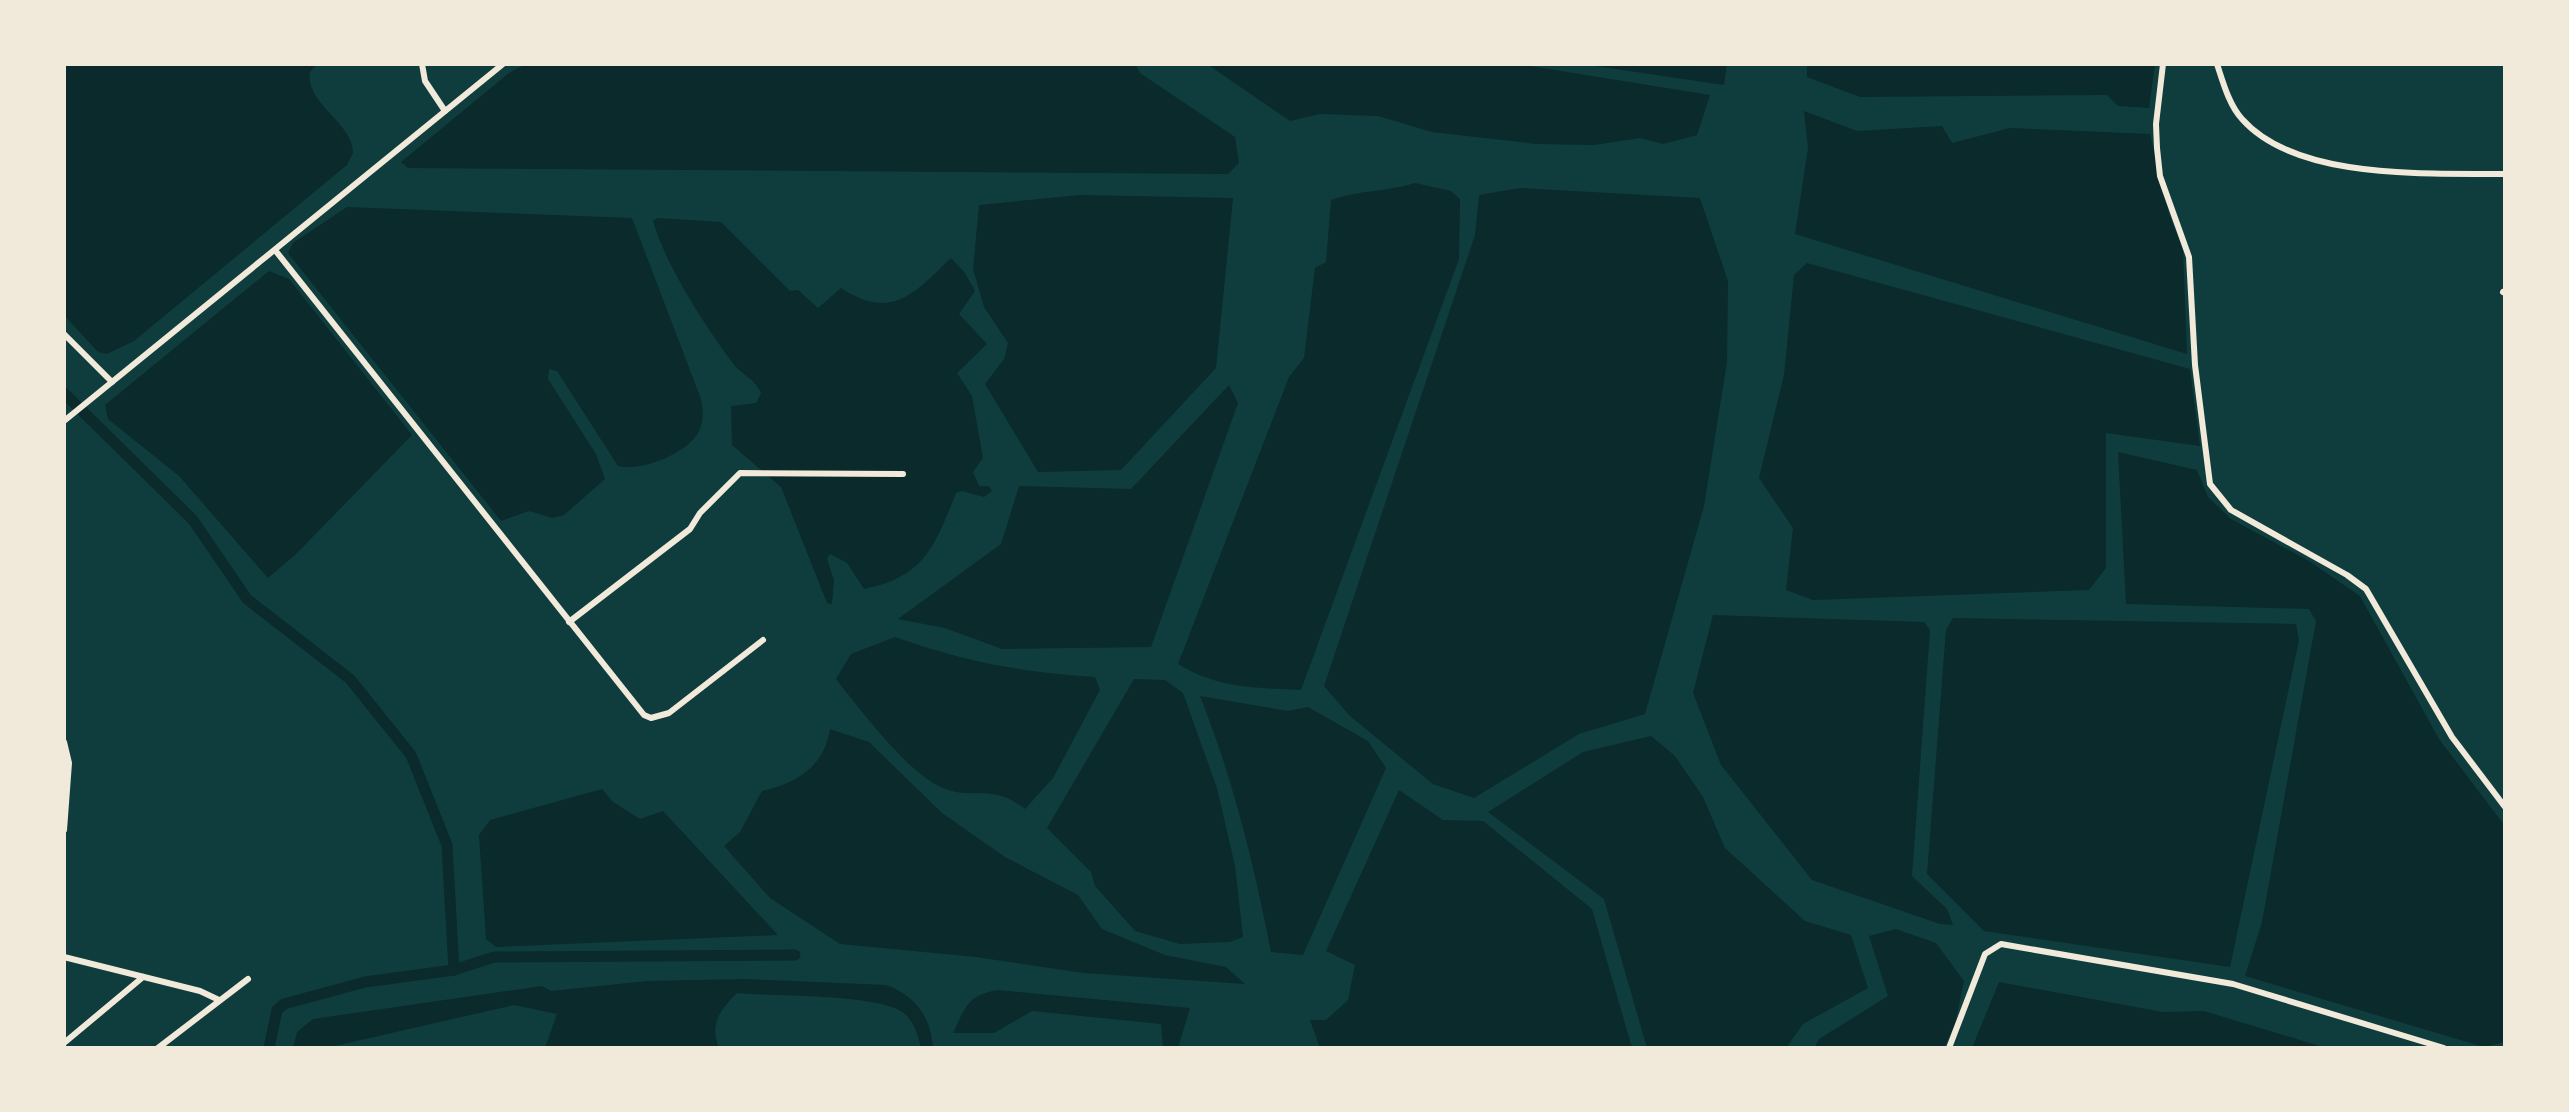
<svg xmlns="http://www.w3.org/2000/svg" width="2569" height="1112" font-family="'Nunito Sans',sans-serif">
<rect width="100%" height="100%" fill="#0f3d3e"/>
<g fill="#0a2a2b">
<path d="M64,64H317L310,72C305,104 353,122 353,153L347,165L134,341L107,354L98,352L64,315Z"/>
<path d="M526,64H1135L1140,73L1235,137L1239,163L1228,174L408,168L401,162L509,73Z"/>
<path d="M1207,64H1518L1710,95L1697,135L1663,144L1640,138L1594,145L1536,144L1432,132L1378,116L1320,114L1290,121Z"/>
<path d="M1582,64H1727L1724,85Z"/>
<path d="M1807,64H2155L2149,108L2118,106L2107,95L1860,97L1807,77Z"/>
<path d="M1804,111L1857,131L1942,126L1952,143L2010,128L2150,134L2169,214L2183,250L2187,354L1795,234L1808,148Z"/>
<path d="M1415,183L1451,191L1460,199L1459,259L1301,690C1257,688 1216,688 1178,664L1289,377L1304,358L1315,268L1326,262L1331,200C1359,190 1386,192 1415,183Z"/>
<path d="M1520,188L1700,198L1728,281L1727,362L1704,506L1645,714L1579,734L1474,798L1433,784L1350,716L1324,686L1475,235L1479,195Z"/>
<path d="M1080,195L1233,198L1216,368L1121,470L1038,472L985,384L1004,359L1008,343L984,307L973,269L979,205Z"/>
<path d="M347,207L632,218L701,399C703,410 704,421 699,431C689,453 641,472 618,466L557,371L549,369L548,379L596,454L605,479L564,515L552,518L529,511L501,521L288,253L293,243Z"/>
<path d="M657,218L721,222L790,291L798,290L818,308L841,288C891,321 914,294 951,258L965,273L975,291L959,314L987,344L957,373L972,396L983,458L973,472L979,486H989L992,491L984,497L962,491L956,493C935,545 925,577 864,589L847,563L830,554L827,558L834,581L832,604L827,603L781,487L732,445L731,406L756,403L761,393C755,378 741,375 732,362C704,324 666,266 653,221Z"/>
<path d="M1807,263L2190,369L2200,446L2106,433V568L2089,590L1813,600L1786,590L1793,528L1759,478L1784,375L1794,275Z"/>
<path d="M269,271L289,279L412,435L296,554L268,578L179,476L108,419L105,405Z"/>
<path d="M1229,385L1238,403L1151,647L1002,649L945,628L898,619L1001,544L1019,486L1131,489Z"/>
<path d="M2118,452L2197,470L2208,497L2231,519L2309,561L2360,596L2439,739L2505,826V1042L2484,1047L2245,976L2262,922L2316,621L2309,609L2126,604Z"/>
<path d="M1713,615L1924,622L1930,630L1912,876L1947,909L1953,925L1940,924L1812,880L1721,765L1693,693Z"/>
<path d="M1953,618L2296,624L2299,640L2230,967L1984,931L1927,874L1946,630Z"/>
<path d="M895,637C966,662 1020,672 1095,677L1100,690L1053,778L1025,809C990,782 975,801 943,788C908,774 860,709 836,679L851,654Z"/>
<path d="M1134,679L1165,680L1183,693L1217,788L1235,866L1243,937L1230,942L1180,944L1135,931L1095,886L1091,872L1047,828Z"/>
<path d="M1200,696L1288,711L1308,707L1368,741L1386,768L1303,955L1271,952C1254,864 1233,779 1200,696Z"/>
<path d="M830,729L869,742L942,813L1005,857L1078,895L1102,929L1165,955L1226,967L1245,984L1084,973L976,957L840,944L770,898L724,846L740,832L762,791C797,783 824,767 830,729Z"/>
<path d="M1651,736L1675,756L1703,797L1725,848L1805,921L1851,935L1868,988L1803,1024L1786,1048H1647L1604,899L1488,812L1583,752Z"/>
<path d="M602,789L613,802L640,819L663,811L778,935L496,947L486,939L479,835L490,820Z"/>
<path d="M1399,790L1443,820L1483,821L1592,909L1632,1048H1320L1310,1020H1326L1348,1000L1355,965L1326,951Z"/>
<path d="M1896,929L1936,943L1964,981L1955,1024L1944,1048H1814L1819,1039L1888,996L1869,936Z"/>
<path d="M745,979L886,985C915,995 931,1017 933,1048H921C918,1036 915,1023 905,1014C881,993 773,997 737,993C720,1010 709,1024 719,1048H545L557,1014L514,1005L326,1048H293L297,1032L313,1019L542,986L551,991L647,981Z"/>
<path d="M1999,982L2163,1012L2204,1011L2326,1048H1972Z"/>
<path d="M998,990L1190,1008L1178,1048H1163L1161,1024L1032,1011L994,1033H953C966,1006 968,995 998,990Z"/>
</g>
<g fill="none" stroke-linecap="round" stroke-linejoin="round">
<g stroke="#0a2a2b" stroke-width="11">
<path d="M64,393L193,520L247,599L350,679L411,755L447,845L454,970"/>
<path d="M269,1048L277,1010L284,1004L365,982L454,970L494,957L795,955"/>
</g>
<g stroke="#f1e9da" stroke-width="6">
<path d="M422,64L425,81L445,111"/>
<path d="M2163,64L2156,124L2157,148L2160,176L2189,257L2195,365L2210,484L2231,510L2347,575L2366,589L2452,737L2505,807"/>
<path d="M2217,64C2223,82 2229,105 2242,119C2297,181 2429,173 2505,174"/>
<path d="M275,250L644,715L651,718L669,713L763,640"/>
<path d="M2503,292L2505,293"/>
<path d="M64,334L112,382"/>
<path d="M64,421L503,64"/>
<path d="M569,622L690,529L700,513L740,473L903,474"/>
<path d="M64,742L69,763L64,830"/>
<path d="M64,957L200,991L219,1000"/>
<path d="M64,1043L143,977"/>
<path d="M158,1048L248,979"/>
<path d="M1949,1048L1985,954L2001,944L2233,984L2444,1048"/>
</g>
</g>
<rect width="2569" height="1112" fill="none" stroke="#f1e9da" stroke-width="132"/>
</svg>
